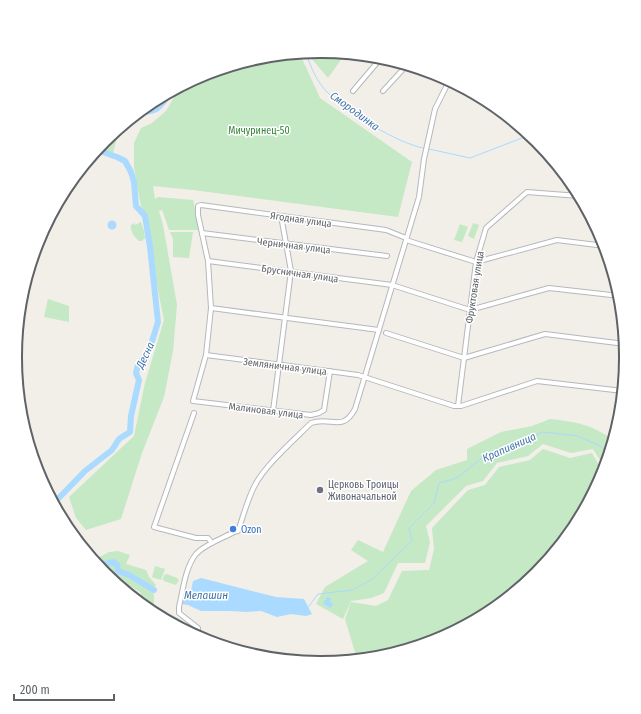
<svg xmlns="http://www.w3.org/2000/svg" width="641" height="714" font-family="'Fira Sans Condensed',sans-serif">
<rect width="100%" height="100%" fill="#f1efe8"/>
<g fill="#c5e8c5">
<path d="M312,52H321L345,54L328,78L311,58Z"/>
<path d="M300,54L320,98L412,162L398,217L193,190L153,186L155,199L158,197L193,200L200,230H169L160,204L162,210L159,211L163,225L177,305L173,351L164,397L142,453L121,519L86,530L76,518L69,497L134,436L145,383L164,320L138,191L134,167V143L141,128L152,123L166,111L180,87L204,75L261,57Z"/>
<path d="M168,94C163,102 156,114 144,110L151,103Z"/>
<path d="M113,134L116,141L113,153L98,149L105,141Z"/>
<path d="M141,222L144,231L145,238L142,241H139C134,236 130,232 131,225L134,223L135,225Z"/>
<path d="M473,223L479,225L474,239L468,236Z"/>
<path d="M460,224L468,227L462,242L454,240Z"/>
<path d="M170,232H193L189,258L173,257V239Z"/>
<path d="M48,299L69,306V322L44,317Z"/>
<path d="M550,419C575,422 592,424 613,440L605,468L593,449L571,453L543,444L528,456L497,463L483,481L466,486L426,526L430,542L425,563H398L384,593L371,598L351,601L343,619L316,604L325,587L368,561L351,550L358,540L383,552L411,491L436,470L467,460V449L501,432L532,426Z"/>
<path d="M543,449L570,458L592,453L603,472L574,527L536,573L490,611L437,639L380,657L357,659L345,619L351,602L376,606L388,600L402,571L429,570L434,549L432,528L468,490L485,485L499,467L530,460Z"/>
<path d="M118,551L130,555L126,564L146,570L149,577L156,585L152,591L154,595V604L147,606L140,602L141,593L134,588L125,585L110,570L101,569L94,560L109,552Z"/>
<path d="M155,566L165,569L161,580L152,577Z"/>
<path d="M167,574L177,578L179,580L176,585L164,581L163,579L164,575Z"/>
</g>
<g fill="#aadaff">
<circle cx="112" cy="225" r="4.5"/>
<path d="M201,578L276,597L304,599L312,614L306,616L291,614L277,617L261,611L247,612L229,611H201L188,605L193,581Z"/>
<path d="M327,597L331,598L330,602L333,604L331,608L323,604Z"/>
</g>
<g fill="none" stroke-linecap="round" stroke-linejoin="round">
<g stroke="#aadaff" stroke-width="1">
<path d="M306,53C311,68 317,82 328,93C347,112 397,143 423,148"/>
<path d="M429,149L470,158L522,138H532"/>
<path d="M309,606L318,594L353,590L371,580L412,541L409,528L434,503L439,483L457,478L482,458L501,448L543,432L578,436L602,447L609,455"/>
</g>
<g stroke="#aadaff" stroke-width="6">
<path d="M140,112C158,112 160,107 170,93"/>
<path d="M54,503L85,471L112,450L119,439L130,432L131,416L139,380L136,373L138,365L149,351L158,322L150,247L145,216L136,206L134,182L131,172L125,161L117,157L97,150"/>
<path d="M98,562L101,565L113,562L117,565L118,571L129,575L154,590"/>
<path d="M184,601L188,602"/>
</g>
<g stroke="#b5b8bc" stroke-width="6">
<g id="minor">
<path d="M353,91L381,58"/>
<path d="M383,91L407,65"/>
<path d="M202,233L387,256"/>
<path d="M406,240L476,262L557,240L605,246"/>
<path d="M208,261L392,285L470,310L549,288L620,296"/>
<path d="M211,308L379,330"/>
<path d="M386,333L464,358L545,334L625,344"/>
<path d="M206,355L358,375L454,406H461L537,381L623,391"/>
<path d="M330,371L324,410L319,413L311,415L193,401L206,355L211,308L208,261L198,215V206L201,205L386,230L406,238"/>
<path d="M458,406L476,262L486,228L527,192L579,196"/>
<path d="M273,411L291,271L281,216"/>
<path d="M194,413L154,527L196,538H208L212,543"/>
<path d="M198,636V628L179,613V607C183,590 185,568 196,554C204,545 223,538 234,532L238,531C243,517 247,501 254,487C264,466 294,440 311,423C331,416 342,433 355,409L419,197L424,159L435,109L449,81"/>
</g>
</g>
<use href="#minor" stroke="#fff" stroke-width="4"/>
</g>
<circle fill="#6b7280" stroke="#fff" stroke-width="1.5" cx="320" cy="490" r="4"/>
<circle fill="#3f7fe0" stroke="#fff" stroke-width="1.5" cx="233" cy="529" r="4"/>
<g text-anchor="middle" stroke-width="3" stroke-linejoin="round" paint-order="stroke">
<g font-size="10" fill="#348238" stroke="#fff">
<text x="259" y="134">Мичуринец-50</text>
</g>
<g font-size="10" fill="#5f6368" stroke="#fff">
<text transform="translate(301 219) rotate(8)" y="4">Ягодная улица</text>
<text transform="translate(294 245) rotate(7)" y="4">Черничная улица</text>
<text transform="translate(300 273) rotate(8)" y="4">Брусничная улица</text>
<text transform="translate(474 287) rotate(-81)" y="4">Фруктовая улица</text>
<text transform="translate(285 366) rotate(7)" y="4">Земляничная улица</text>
<text transform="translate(266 410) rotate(7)" y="4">Малиновая улица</text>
</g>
<g font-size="10" fill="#5b616d" stroke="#fff" text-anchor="start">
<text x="328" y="488">Церковь Троицы<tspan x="328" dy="12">Живоначальной</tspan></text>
</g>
<g font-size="10" fill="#366cbe" stroke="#fff" text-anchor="start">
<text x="241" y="533">Ozon</text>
</g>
<g font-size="11" font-style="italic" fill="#4174aa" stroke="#fff">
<text transform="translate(355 111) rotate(36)" y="4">Смородинка</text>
<text transform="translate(145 355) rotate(-64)" y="4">Десна</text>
<text transform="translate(509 447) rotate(-24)" y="4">Крапивница</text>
<text x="206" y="599">Мелашин</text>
</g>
</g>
<path d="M0 0H641V714H0ZM320 58H321A298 298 0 0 1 619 356V358A298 298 0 0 1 321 656H320A298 298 0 0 1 22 358V356A298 298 0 0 1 320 58Z" fill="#fff" fill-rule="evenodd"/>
<path fill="none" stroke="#5f6368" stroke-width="2" d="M320 58H321A298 298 0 0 1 619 356V358A298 298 0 0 1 321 656H320A298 298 0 0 1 22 358V356A298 298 0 0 1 320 58Z"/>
<path d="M14 694v6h100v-6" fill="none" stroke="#5f6368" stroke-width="2"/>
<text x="20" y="694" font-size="12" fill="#5f6368" stroke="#ffffff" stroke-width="3" paint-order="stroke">200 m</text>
</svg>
